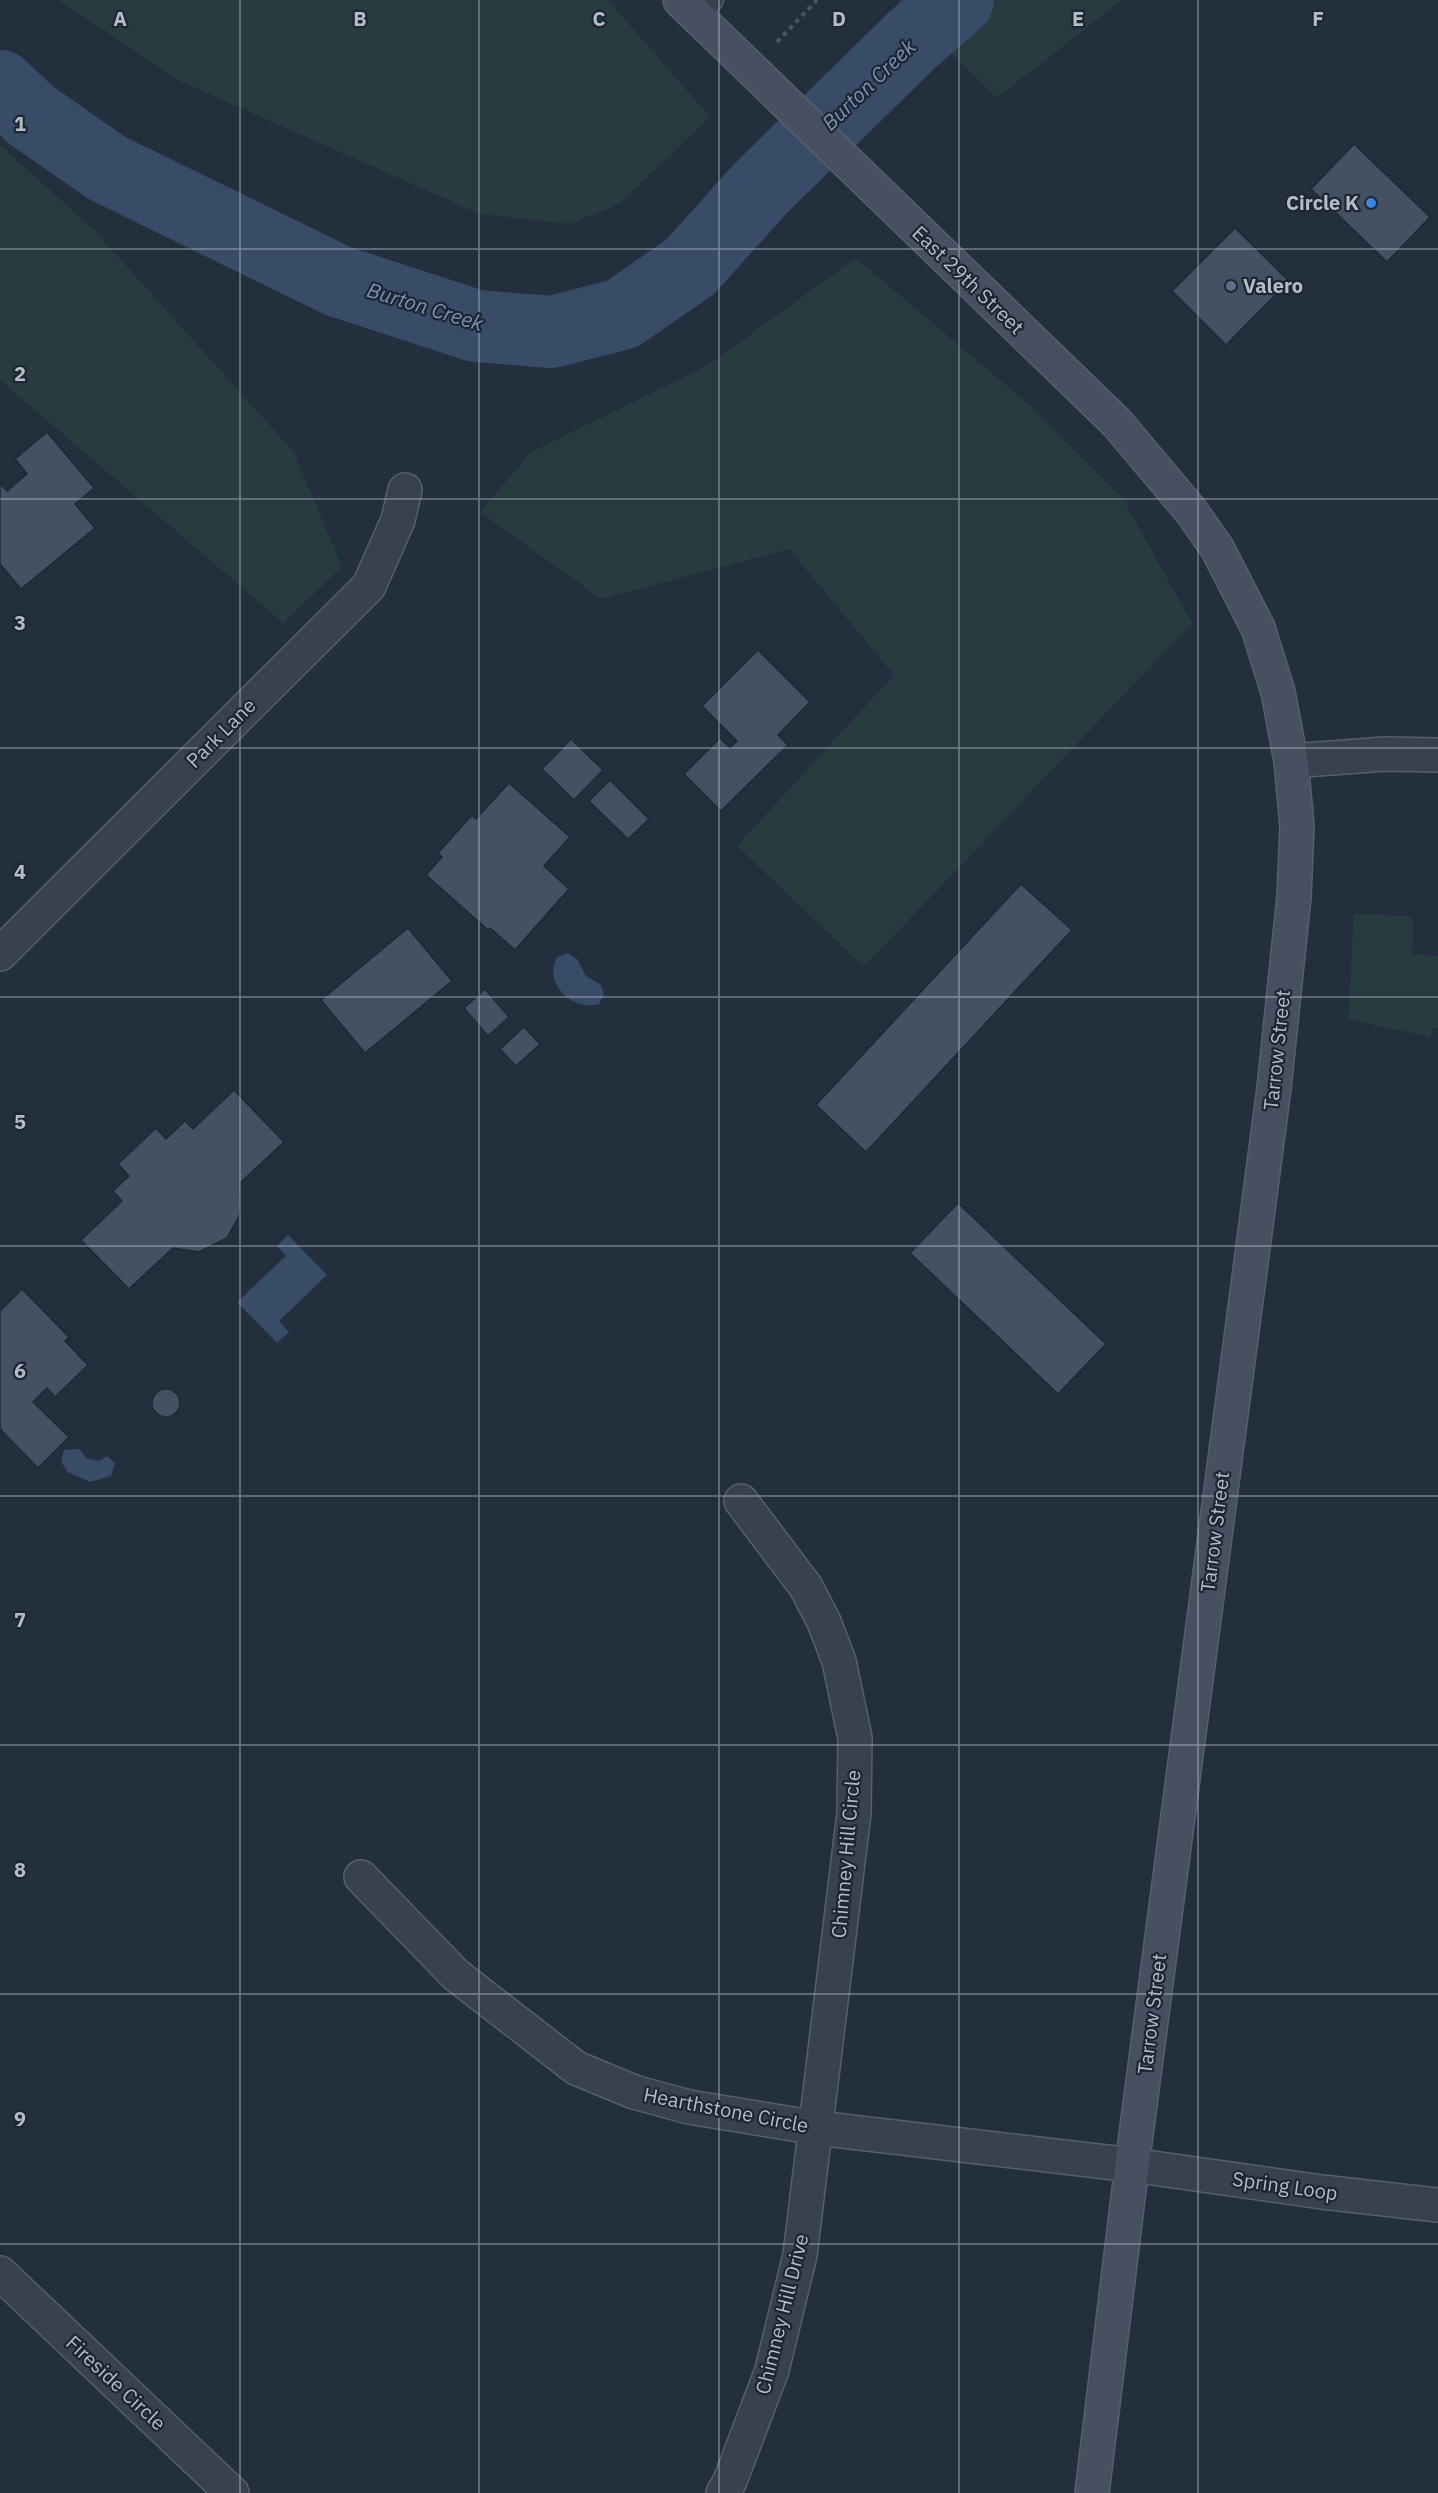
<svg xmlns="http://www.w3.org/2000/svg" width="1438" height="2493" font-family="'IBM Plex Sans',sans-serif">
<rect width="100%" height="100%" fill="#242f3e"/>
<g fill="#263c3f">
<path d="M59,0H608L710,117L619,204L570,224L480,214L180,81Z"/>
<path d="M897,0H1122L997,98Z"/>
<path d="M0,145L94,230L293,451L342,567L283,623L0,380Z"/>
<path d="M856,258L1032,407L1123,499L1192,623L864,967L737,846L894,675L789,549L601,599L480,512L530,453L708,365Z"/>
<path d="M1354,914L1408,916L1413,920L1412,954L1438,956V1028H1433L1430,1037L1348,1019Z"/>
</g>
<g fill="#394c67">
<path d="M568,953L577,959L586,976L601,985L604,995L599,1004C572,1012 543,983 557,957Z"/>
<path d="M288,1235L327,1275L279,1321L289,1332L277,1343L237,1302L286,1256L277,1246Z"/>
<path d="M79,1449L86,1458L99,1461L107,1456L115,1463L111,1476L90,1482L68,1472L61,1462L64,1450Z"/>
</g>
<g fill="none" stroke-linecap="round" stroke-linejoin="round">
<path stroke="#394c67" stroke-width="72" d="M0,86L31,115L107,168L338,281L476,326L552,332L622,314L690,267L760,189L911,41L958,0"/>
</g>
<g fill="#455162" stroke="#1f2835" stroke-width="1.5">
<path d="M1354,144L1430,217L1387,262L1311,189Z"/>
<path d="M1235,228L1289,281L1226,345L1172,291Z"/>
<path d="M47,432L94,488L75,504L95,528L21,589L0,564V483L7,491L27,474L15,459Z"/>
<path d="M758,650L810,702L778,735L788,745L721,811L684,774L720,738L730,748L737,741L702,706Z"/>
<path d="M571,739L603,770L574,800L542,769Z"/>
<path d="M610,780L649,819L628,839L589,801Z"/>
<path d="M509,783L570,837L544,866L569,889L515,950L490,928L488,930L426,875L442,857L438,853L472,815L476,819Z"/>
<path d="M1021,884L1072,930L866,1152L816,1105Z"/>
<path d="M408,928L452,981L365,1053L321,1000Z"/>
<path d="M485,989L509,1017L488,1036L464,1008Z"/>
<path d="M524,1027L540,1044L516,1066L500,1049Z"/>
<path d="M234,1090L284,1142L241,1182L240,1214L227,1238L199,1252L173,1248L129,1289L81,1240L122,1201L113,1191L129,1176L118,1164L156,1128L166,1139L185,1121L193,1129Z"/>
<path d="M958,1203L1106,1344L1058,1394L910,1253Z"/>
<path d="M22,1289L69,1337L65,1341L88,1365L55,1397L47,1388L33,1402L69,1437L38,1468L0,1429V1311Z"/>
<circle cx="166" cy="1403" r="14"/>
</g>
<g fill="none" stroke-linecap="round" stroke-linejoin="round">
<g stroke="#565f6c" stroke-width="21">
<path id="service" d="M699,19L714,0"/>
</g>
<g stroke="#565f6c" stroke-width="36">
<g id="minor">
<path d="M1291,761L1385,754L1438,755"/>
<path d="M0,954L369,586L398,520L405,490"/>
<path d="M361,1877L456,1975L576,2068L634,2092L689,2107L817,2128L1132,2165"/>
<path d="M0,2273L232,2493"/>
<path d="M723,2493L730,2481L772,2370L800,2255L854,1813L855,1738L839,1661L824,1622L806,1587L741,1501"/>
</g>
</g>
<g stroke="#565f6c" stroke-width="36">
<path id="tertiary" d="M1132,2165L1322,2192L1438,2205"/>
</g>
<g stroke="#565f6c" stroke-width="36">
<path id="secondary" d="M680,0L1117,423L1191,511L1217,548L1258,628L1278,692L1291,761L1297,826L1294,897L1274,1088L1132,2165L1092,2493"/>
</g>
<path stroke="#44595c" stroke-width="4" stroke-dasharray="4.5 4.5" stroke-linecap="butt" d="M777,42L817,0"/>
<use href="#service" stroke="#38414e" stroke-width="18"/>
<use href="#minor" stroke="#38414e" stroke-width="33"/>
<use href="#tertiary" stroke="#38414e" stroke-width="33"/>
<use href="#secondary" stroke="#465061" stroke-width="33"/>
</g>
<path fill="none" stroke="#b4bcc9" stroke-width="1.5" stroke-opacity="0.55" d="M240,0V2493M479,0V2493M719,0V2493M959,0V2493M1198,0V2493M0,249H1438M0,499H1438M0,748H1438M0,997H1438M0,1246H1438M0,1496H1438M0,1745H1438M0,1994H1438M0,2244H1438"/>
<circle fill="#3f7fe0" stroke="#1d2633" stroke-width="2" cx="1371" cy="203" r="6"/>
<circle fill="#5c6f8a" stroke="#1d2633" stroke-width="2" cx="1231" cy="286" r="6"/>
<g text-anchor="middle" stroke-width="4.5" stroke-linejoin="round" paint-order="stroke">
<g font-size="20" font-weight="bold" fill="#b4bcc9" stroke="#1d2633" text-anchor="end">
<text x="1359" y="210">Circle K</text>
<text x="1243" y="293" text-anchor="start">Valero</text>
</g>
<g font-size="20" fill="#b4bcc9" stroke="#1d2633">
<text transform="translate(968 280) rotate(44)" y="7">East 29th Street</text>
<text transform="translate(221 733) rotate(-45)" y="7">Park Lane</text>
<text transform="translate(1277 1050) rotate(-84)" y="7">Tarrow Street</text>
<text transform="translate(1215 1532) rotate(-83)" y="7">Tarrow Street</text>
<text transform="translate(846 1854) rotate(-85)" y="7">Chimney Hill Circle</text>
<text transform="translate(1152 2014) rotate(-83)" y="7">Tarrow Street</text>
<text transform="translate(726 2110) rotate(11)" y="7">Hearthstone Circle</text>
<text transform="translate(1285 2186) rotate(8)" y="7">Spring Loop</text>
<text transform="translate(782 2314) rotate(-76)" y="7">Chimney Hill Drive</text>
<text transform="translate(116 2383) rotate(43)" y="7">Fireside Circle</text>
</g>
<g font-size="21" font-style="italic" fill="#7c92b1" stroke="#1d2633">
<text transform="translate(869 85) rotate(-44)" y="7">Burton Creek</text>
<text transform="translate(425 307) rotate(17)" y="7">Burton Creek</text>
</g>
</g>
<g font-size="20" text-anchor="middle" font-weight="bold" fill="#b4bcc9" stroke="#1d2633" stroke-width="4.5" stroke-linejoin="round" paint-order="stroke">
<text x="120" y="26">A</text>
<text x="360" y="26">B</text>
<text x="599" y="26">C</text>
<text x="839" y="26">D</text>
<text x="1078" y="26">E</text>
<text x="1318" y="26">F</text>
<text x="20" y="131">1</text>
<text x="20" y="381">2</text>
<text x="20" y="630">3</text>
<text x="20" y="879">4</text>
<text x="20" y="1129">5</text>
<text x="20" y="1378">6</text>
<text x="20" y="1627">7</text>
<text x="20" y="1877">8</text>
<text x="20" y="2126">9</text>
</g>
</svg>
